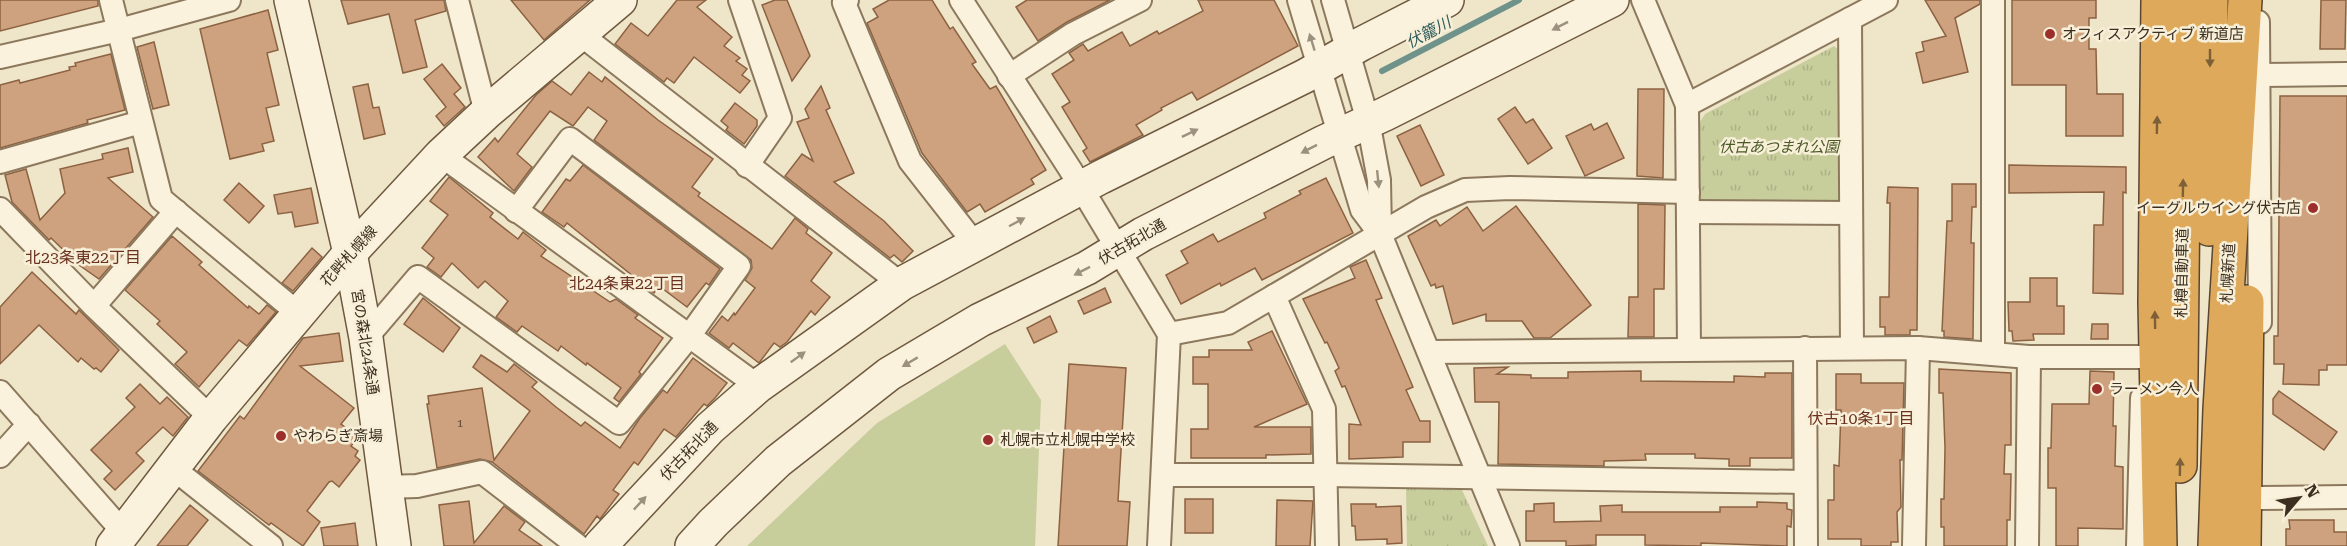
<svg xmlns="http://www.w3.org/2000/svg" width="2347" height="546" font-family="'Roboto Serif','Noto Sans JP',serif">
<defs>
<pattern id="park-tufts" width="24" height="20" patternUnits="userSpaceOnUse" patternTransform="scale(1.5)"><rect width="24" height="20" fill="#c7ce9c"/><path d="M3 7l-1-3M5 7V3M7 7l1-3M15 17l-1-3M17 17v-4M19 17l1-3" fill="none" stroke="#acb186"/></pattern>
</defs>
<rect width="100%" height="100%" fill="#efe5c9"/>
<g fill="url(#park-tufts)">
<path d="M1834,46L1844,54L1843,201L1833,210L1697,202L1698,125L1705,114Z"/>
<path d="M1406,488L1462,490L1488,546H1407Z"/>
</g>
<path fill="#c7ce9c" d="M1005,344L1041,400L1035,546H747L877,423Z"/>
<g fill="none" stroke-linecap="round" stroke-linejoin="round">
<path stroke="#6f928b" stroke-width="6" d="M1382,71L1519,0"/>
</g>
<g fill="#cea27e" stroke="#8c6242" stroke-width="1.5">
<path d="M0,0H98V6L0,31Z"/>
<path d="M341,0H444L446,11L415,20L427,67L403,73L389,14L348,24Z"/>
<path d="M511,0H590L544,40Z"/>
<path d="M677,0H706L697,7L732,37L724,46L740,58L736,61L747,69L742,75L750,81L740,93L694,57L674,83L667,78L664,82L615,44L631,23L648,36Z"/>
<path d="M775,0H787L810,56L792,81L762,5Z"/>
<path d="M889,0H932L950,29L953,27L976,62L972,64L990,89L996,86L1046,170L1031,179L1034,184L985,212L980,204L967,212L922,153L867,23L878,17L873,9Z"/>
<path d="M1027,0H1110L1067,22L1038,41L1016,7Z"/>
<path d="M1198,0H1274L1298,46L1197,100L1192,92L1161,108L1162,110L1136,125L1143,135L1090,162L1083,151L1087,148L1062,107L1070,102L1052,74L1074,60L1069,53L1083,44L1088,51L1122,32L1130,46L1157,31L1159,34L1203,11Z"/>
<path d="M1925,0H1980V4L1955,18L1968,72L1923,83L1916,53L1924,51L1922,42L1946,36Z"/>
<path d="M2012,0H2096V18H2089V49H2096L2097,94H2123V136H2066V85H2012Z"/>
<path d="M2321,0H2346L2345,49H2320Z"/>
<path d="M268,10L278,50L267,53L279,105L266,108L274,141L262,144L264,151L230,159L200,29Z"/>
<path d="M154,42L169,105L153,109L137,47Z"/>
<path d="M111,54L125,110L87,120L88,123L0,148V85L19,80L20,83L70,70L69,67L76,66L75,63Z"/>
<path d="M442,64L461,88L454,94L465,107L444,126L436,116L446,107L424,79Z"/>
<path d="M589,72L602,82L605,77L658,120L713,159L692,187L700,193L698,196L772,249L795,218L808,229L806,233L832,253L811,281L830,297L815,315L811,311L787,342L780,347L774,343L759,363L733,343L729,348L709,333L722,316L728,321L734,313L735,315L755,288L745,280L752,268L751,260L594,140L607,121L588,107L573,126L550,111L517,154L532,167L514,191L478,157L495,138L498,142L536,95L552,81L571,95Z"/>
<path d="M368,84L373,108L379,107L385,134L364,139L353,87Z"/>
<path d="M821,86L830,108L826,110L854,173L834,182L884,221L913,251L902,262L894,255L890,258L785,176L802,154L813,161L797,122L809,118L805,109Z"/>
<path d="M1638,89H1664L1663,178L1637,176Z"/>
<path d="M2280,96H2347V365H2327V370H2319V385L2283,384L2284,364H2274V336H2278Z"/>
<path d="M735,103L757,120V126L744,144L726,130L728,127L721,121Z"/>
<path d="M1515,107L1526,123L1533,119L1552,148L1528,164L1498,119Z"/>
<path d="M1607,123L1624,158L1585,176L1566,136L1591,124L1594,130Z"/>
<path d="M1420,125L1444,175L1421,186L1397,136Z"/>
<path d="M128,148L133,172L108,178L153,217L99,279L79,265L51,238L49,240L12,202L5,175L26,169L40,220L65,193L60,169L103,159L102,154Z"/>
<path d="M583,165L720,269L709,285L706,283L687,307L659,286L654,293L567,223L564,227L542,212L566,179L570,181Z"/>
<path d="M2009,165L2126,167V193L2123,192V294L2093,293L2094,225H2103L2104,192L2009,193Z"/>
<path d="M449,177L493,213L490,217L518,239L523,232L546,250L541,256L610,302L616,299L638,315L635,318L663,338L639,372L641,374L619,402L614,398L621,388L587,363L586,365L561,346L558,351L522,326L517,332L496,317L508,301L485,281L478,288L452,263L441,277L427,267L434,258L422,248L448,215L430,201Z"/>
<path d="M1326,178L1353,233L1262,280L1255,268L1221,286L1220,283L1181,304L1166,275L1188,263L1181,251L1213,234L1218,242L1266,218L1264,213L1301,194L1299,191Z"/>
<path d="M239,183L264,206L249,223L224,200Z"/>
<path d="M1952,184H1976V207H1972L1971,243H1974L1973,339L1944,337V331H1942L1947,221H1952Z"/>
<path d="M1888,187L1918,188L1917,330H1910V335H1885V327H1880V297H1889L1890,203H1887Z"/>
<path d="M311,188L318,223L295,227L292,212L278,214L274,195Z"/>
<path d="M1638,204L1665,205L1664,289H1654V337H1628L1629,297H1638Z"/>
<path d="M1516,206L1591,305L1550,338H1534L1522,321H1486V314L1453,324L1443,286L1436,288L1435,284L1431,286L1408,236L1436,220L1440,226L1467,207L1483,231Z"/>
<path d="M172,236L202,262L199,265L248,308L249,306L259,314L267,305L276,312L247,346L239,340L199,387L175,364L187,352L157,324L160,321L125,290Z"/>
<path d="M312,248L322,257L293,291L282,283Z"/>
<path d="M1366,260L1382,298L1376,300L1413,387L1406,390L1420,421H1430V442H1403V457L1349,459V424L1361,425L1345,386L1342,387L1335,371L1339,368L1327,342L1325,343L1303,299L1355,278L1350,267Z"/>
<path d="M32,272L76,314L79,310L119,350L101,372L96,368L94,369L81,358L78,362L39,325L0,364V307Z"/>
<path d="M2030,278H2057V306H2064V334H2033L2034,340L2013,341L2012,331H2009L2008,302H2030Z"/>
<path d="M1105,288L1111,302L1084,314L1078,301Z"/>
<path d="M423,298L460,328L443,352L404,324Z"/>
<path d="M1050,316L1057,332L1034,343L1027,328Z"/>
<path d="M2092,324H2108V339H2091Z"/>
<path d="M1272,331L1307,404L1254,427H1311V454L1266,455V458H1191V429H1208V384H1193V357H1209V350H1252L1248,342Z"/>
<path d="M339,333L343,361L300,366L354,408L341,424L358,437L351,446L358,451L355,456L360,460L339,487L332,481L329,482L307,511L320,522L303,546L271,523L269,525L198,471L240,416L244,419L303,338Z"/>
<path d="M481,355L507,372L514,364L537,382L532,387L556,407L581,426L585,422L620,448L640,418L663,390L667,393L693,358L727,383L715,398L707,406L704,404L676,437L664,429L638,465L634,462L613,490L619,494L600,519L597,516L584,534L492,462L480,459L437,468L427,404H429L428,396L482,388L494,460L530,411L473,367Z"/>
<path d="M1069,364L1126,368L1118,501L1130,502L1127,546H1058Z"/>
<path d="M1508,367L1497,374L1531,375V378H1568V372L1641,371V381L1734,382V376L1765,377V373H1792V458H1750V466H1729V459L1695,458V454H1645L1646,460L1604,461V466L1498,464L1499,402H1475L1474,368Z"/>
<path d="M1939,369L2011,373V445H2005L2004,474H2011L2010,520H2007V546H1944V527H1941V499H1944L1945,448L1943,393H1939Z"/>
<path d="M2090,371L2114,372L2113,426H2116L2115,466L2123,467V529L2078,528V546H2056V488H2048V448H2051L2052,404H2089Z"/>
<path d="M1836,374H1861V383H1904L1902,460H1900L1901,507L1897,512L1898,542H1891V546H1861V539H1828V500H1834V465L1839,466L1841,410H1836Z"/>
<path d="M140,384L160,404L167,397L188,417L173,436L163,427L136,453L144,461L115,490L104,479L112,471L91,450L135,407L126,398Z"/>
<path d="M2279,391L2337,432L2324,450L2273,414V399Z"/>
<rect x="1185" y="499" width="28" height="34"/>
<path d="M1277,500L1313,501L1310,546H1276Z"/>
<path d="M469,501L474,543L504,506L525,522L519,530L542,546H444L439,505Z"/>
<path d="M1757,502L1787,503V509L1792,510L1791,527L1787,526V546L1701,543V546L1645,545V535H1596V545L1566,546V541H1526V511H1534V504L1554,503V522L1601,521L1600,506L1622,505V512H1720V507H1757Z"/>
<path d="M1351,504H1376V507L1401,506L1402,543L1387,544V539L1356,540L1355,526H1352Z"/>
<path d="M190,505L208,520L187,546H157Z"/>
<path d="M2289,520H2334V532H2347V546H2286V529H2290Z"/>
<path d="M355,523L358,546H324L321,528Z"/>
</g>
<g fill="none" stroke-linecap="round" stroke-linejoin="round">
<g stroke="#8c785d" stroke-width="26">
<g id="street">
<path d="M111,0L161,199L299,314"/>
<path d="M457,0L486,113"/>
<path d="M740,0L780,118L747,166"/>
<path d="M847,0L844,3L910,161L975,244"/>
<path d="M961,0L1070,169L1169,334L1159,546"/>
<path d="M1299,0L1362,210L1380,234L1508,546"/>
<path d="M1333,0L1368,121L1379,180L1380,234"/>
<path d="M1643,0L1687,105L1689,349"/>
<path d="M1993,0V354"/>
<path d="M1850,19L1852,348"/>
<path d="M2258,22L2260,322"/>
<path d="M580,34L901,284"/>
<path d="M0,57L119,30L229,0"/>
<path d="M2258,75L2347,74"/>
<path d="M1009,76L1073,34L1140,0"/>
<path d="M1687,105L1886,0"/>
<path d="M441,155L758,386"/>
<path d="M0,162L141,122"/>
<path d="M0,209L94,306L211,418"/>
<path d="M1688,212L1851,213"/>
<path d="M1274,296L1324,409L1327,546"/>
<path d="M94,306L176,211"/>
<path d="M1169,334L1228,323L1426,207L1465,190L1510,188L1688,192"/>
<path d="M366,338L418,277L619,423L690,335L739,266L570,139L516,211"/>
<path d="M1805,348L1806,546"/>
<path d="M1429,352L1918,348L2029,357H2156"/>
<path d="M0,392L124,533"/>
<path d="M0,456L29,424"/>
<path d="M174,469L271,546"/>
<path d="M1163,475H1326L1805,482"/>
<path d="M386,487L417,486L482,472L578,546"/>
<path d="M2260,498L2347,497"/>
<path d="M1914,546L1918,348"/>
<path d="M2027,546L2029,357"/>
<path d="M2138,546L2142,398"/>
</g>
</g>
<g stroke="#6e5940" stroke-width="36">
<g id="secondary">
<path d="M291,0L350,253L366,338L394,546"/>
<path d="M113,546L211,418L350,253L441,155L486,113L620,0"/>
<path d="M600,546L710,428L758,386L901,284L1101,177L1305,76L1361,44L1447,0"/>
<path d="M692,546L713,523L778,461L889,374L980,320L1087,268L1143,234L1324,142L1385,114L1612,0"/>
</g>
</g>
<g stroke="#5a4631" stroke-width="36">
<g id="highway">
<path d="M2158,0L2155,303L2160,546"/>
<path d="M2209,229L2211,0"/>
<path d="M2180,466L2185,0"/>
<path d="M2215,546L2220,409L2245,0"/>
<path d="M2244,546L2247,302"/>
</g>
</g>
<use href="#street" stroke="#faf2dc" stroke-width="22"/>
<use href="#secondary" stroke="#faf2dc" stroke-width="33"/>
<use href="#highway" stroke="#dea95a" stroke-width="33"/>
</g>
<defs><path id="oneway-solid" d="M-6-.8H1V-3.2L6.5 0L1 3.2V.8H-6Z" transform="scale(1.5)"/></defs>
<g fill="#9c907e">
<use href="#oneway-solid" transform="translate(1560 26) rotate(153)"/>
<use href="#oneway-solid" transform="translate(1312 42) rotate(-107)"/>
<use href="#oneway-solid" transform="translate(1190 133) rotate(-26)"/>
<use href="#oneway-solid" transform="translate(1309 149) rotate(153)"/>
<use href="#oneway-solid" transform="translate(1378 179) rotate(84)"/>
<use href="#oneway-solid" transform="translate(1017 222) rotate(-28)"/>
<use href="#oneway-solid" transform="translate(1082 271) rotate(153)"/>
<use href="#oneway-solid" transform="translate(798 357) rotate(-36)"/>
<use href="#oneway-solid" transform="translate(910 362) rotate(149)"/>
<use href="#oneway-solid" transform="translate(640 503) rotate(-47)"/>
</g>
<g fill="#7d6037">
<use href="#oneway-solid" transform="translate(2210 58) rotate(90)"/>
<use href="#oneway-solid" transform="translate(2157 125) rotate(-89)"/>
<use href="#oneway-solid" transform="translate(2183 188) rotate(-89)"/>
<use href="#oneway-solid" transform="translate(2155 320) rotate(-91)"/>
<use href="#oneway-solid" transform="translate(2180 467) rotate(-89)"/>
</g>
<g fill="#9c2f2c" stroke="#f7efd8" stroke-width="2">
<circle cx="2050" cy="34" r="6"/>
<circle cx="2313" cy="208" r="6"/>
<circle cx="2097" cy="389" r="6"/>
<circle cx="281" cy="436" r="6"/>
<circle cx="988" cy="440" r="6"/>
</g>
<g text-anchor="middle" stroke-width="5" stroke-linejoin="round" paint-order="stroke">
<g font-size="12" fill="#614c38">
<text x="460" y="427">1</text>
</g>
<g font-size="15" fill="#3d2f20" stroke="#f7efd8" text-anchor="start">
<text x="2062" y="39">オフィスアクティブ 新道店</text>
<text x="2301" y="213" text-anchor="end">イーグルウイング伏古店</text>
<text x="2109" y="394">ラーメン今人</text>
<text x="293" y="441">やわらぎ斎場</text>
<text x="1000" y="445">札幌市立札幌中学校</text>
</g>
<g font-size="15" font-style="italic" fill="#4b5927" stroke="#f7efd8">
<text x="1779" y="152">伏古あつまれ公園</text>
</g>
<g font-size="15" fill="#3d2f20" stroke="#f7efd8">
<text transform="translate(1132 242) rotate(-30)" y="5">伏古拓北通</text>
<text transform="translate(349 256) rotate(-48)" y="5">花畔札幌線</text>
<text transform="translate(2182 273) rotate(-89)" y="5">札樽自動車道</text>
<text transform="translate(2228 273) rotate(-87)" y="5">札幌新道</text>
<text transform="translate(365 342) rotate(81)" y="5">宮の森北24条通</text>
<text transform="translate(689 451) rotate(-46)" y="5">伏古拓北通</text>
</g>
<g font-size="16" font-style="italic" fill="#305c5b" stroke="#f7efd8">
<text transform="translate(1428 32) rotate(-28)" y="6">伏籠川</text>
</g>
<g font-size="16" fill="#6a311f" stroke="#f7efd8">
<text x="83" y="263">北23条東22丁目</text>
<text x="627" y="289">北24条東22丁目</text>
<text x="1861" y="424">伏古10条1丁目</text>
</g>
</g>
<g transform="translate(2299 498) rotate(61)" stroke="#f7efd8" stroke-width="4.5" paint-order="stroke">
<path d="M0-4.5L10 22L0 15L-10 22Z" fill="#3d2f20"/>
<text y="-9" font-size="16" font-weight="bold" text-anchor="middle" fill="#3d2f20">N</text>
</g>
</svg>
